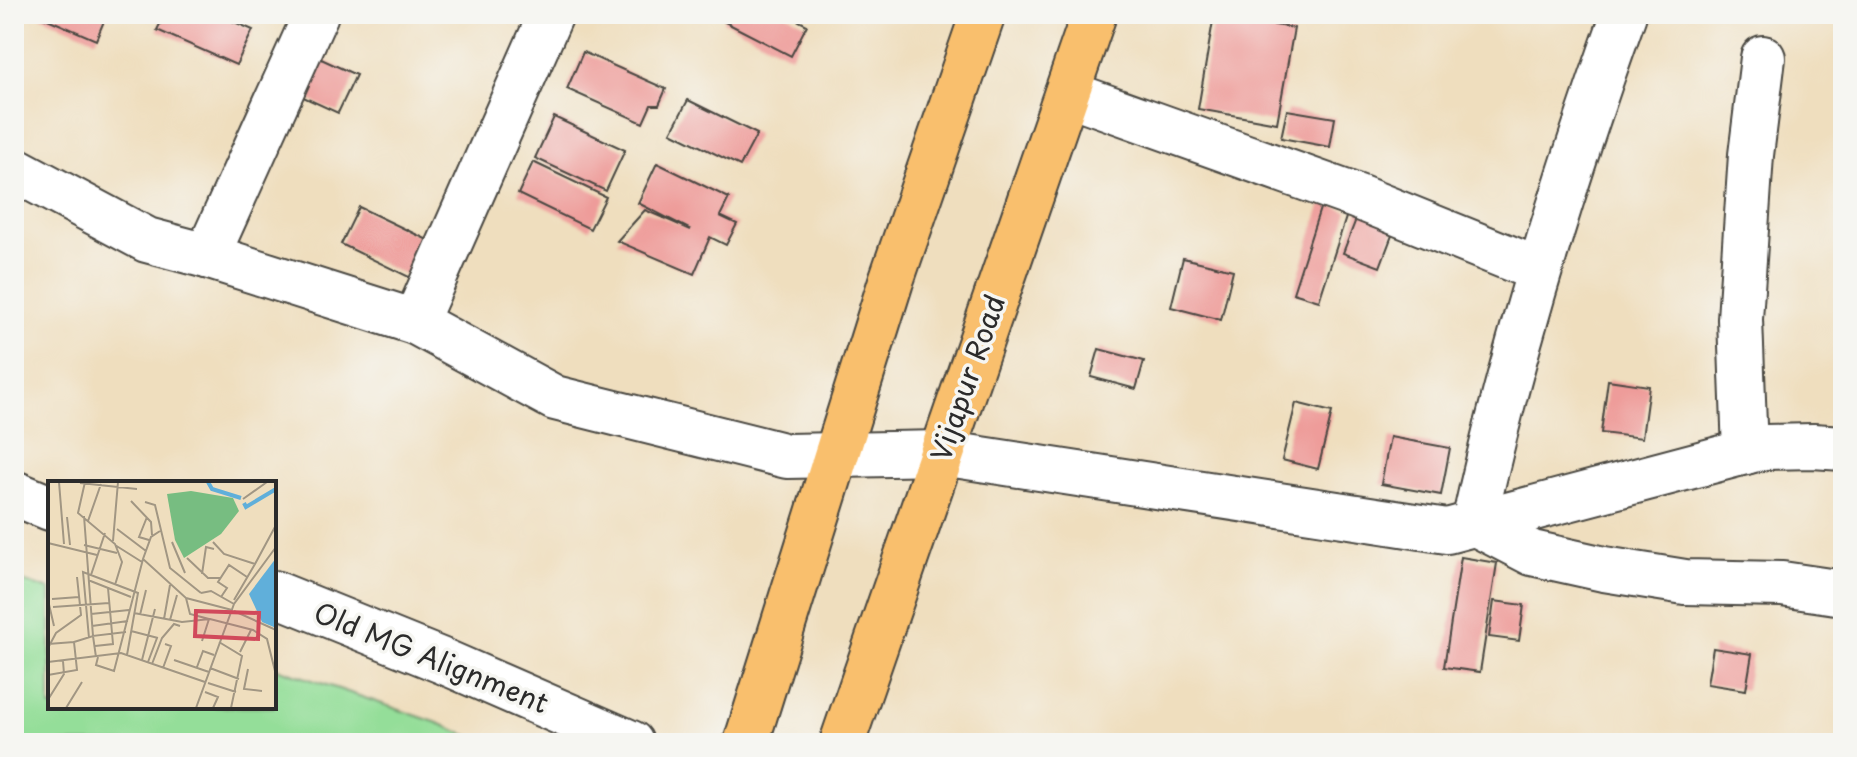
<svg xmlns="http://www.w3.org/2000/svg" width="1857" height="757" font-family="'Playpen Sans',sans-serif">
<rect width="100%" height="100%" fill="#f6f6f2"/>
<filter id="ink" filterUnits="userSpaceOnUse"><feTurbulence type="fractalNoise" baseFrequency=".0125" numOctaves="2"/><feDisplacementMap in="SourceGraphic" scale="16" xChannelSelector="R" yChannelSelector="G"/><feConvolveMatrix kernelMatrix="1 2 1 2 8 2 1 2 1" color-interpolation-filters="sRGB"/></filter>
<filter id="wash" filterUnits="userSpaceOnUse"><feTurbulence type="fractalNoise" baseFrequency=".006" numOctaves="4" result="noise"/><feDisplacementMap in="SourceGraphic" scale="32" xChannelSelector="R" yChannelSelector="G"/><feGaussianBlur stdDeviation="1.8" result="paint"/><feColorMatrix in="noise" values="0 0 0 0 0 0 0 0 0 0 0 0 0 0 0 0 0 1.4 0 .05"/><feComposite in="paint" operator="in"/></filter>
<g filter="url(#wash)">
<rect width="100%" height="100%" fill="#efdebe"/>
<path fill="#94de99" stroke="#608462" stroke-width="2" d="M19,580L50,590V707H274V667L438,723L485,743H14V631Z"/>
<g id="blocks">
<g fill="#ee9c9a">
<path d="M36,14H107L96,40Z"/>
<path d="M165,14H216L253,30L236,65L157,30Z"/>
<path d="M235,14H255L252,21Z"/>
<path d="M727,14H786L807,25L791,56L723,21Z"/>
<path d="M1214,15L1294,28L1277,123L1198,109Z"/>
<path d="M306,52L356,75L338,113L288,90Z"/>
<path d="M583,52L666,89L659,105H651L643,123L567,89Z"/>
<path d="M688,100L757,134L740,166L671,132Z"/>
<path d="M1287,110L1335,118L1330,147L1281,138Z"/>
<path d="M554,117L625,150L606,191L535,158Z"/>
<path d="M533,162L606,197L590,229L518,194Z"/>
<path d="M657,163L729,198L720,216L737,224L726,245L710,237L694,274L617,241L645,210L691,230L638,203Z"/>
<path d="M1322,202L1348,211L1319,301L1293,293Z"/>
<path d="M359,207L432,242L413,279L341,244Z"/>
<path d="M1360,209L1397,222L1380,267L1343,253Z"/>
<path d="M1183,258L1233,270L1221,320L1171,307Z"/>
<path d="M1099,349L1144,361L1136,389L1091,377Z"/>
<path d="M1608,380L1649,386L1642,438L1601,433Z"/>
<path d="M1296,403L1332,412L1318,469L1282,460Z"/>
<path d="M1390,437L1450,448L1441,495L1381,484Z"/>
<path d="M1461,557L1497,563L1480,672L1444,667Z"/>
<path d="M1494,601L1524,605L1519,641L1489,637Z"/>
<path d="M1713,648L1752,654L1746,690L1707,684Z"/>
</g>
</g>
</g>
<g filter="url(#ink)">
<use href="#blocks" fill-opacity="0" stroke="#484641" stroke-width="2"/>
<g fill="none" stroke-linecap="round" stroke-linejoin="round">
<g stroke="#484641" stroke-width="48">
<g id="street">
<path d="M1624,14C1564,182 1512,349 1474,523L1532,553L1604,569L1685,582L1782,584L1843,593"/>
<path d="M1067,93L1358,197L1539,270"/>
<path d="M14,169L147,240L207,256L415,322L555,398L787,456L942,453L1447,531L1764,447L1813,446L1843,448"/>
<path d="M207,256L316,14"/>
<path d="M415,322L551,14"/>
<path d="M1745,452L1740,319L1751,155L1763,58"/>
<path d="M14,493L50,508"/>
<path d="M274,593L445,662L631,743"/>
</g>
</g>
<g stroke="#484641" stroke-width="48">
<g id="primary">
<path d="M746,743L891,281L983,14"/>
<path d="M842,743L1094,14"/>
</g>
</g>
<use href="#street" stroke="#fff" stroke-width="44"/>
<use href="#primary" stroke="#f9bf6d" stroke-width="44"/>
</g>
</g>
<g text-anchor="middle" stroke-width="7" stroke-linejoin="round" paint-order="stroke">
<g font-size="28" fill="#2b2b2b" stroke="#f6f6f2">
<text transform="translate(968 378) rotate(-71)" y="10">Vijapur Road</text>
<text transform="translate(431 658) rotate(22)" y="10">Old MG Alignment</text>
</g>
</g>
<g transform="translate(48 481)">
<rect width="228" height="228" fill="#efdebe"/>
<path d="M143,10L185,17L191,30L173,53L136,77L127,59L119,13Z" fill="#77bd81"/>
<path d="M228,77V147L214,141L201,113Z" fill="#60afda"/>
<path fill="none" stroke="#60afda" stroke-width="4" d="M160,1L164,8L193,17M196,22L198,26L228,8"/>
<path fill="none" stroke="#a19683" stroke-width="2" d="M11,1L16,63M37,1L30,32L67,63L74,81L67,104M32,2L89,8M195,18L219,1M83,20L103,41L104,54M97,21L107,24L122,87L153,112M36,35L45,155L78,151M19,36L22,64M99,36L91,56L101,59M40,40L53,3M69,48L98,70M112,50L103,56L95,78L138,117L142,133L161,138L154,160M65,60L70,1M124,61L137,92M165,61L176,73L207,83L228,44M0,62L49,74M36,64L69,72M67,64L94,81M139,77L160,97H173M154,93L158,66L166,68M43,94L57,52M40,99L83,116M153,112L163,110L186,123M173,116L179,107L170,101L181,84L199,96M138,117L184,129M4,118L31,116M0,119L6,145M186,119L207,83M5,126L61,122M186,130L228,149M86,132L134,141L162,138L205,149L219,158L228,194M43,133L81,129M92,134L98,109M116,138L122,104M122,139L129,114M44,145L80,140M83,150L110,157M41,157L35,91L90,112L79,174M171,161L194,175L183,227M0,163L26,161M47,165L65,163L60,107M0,167L8,152L33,134L29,96M192,171L203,149M50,176L48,184L66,190L95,78M94,179L107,128M126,179L161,191M0,181L73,172L157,201M100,181L109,157M104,183L114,157L126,143L132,145M149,186L155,170L166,174M115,187L123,165L117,163M162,187L191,198M200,188L196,208L214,210M0,194L29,189L26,161L45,155L48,176M160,202L188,211M157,211L170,216L165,227M1,217L16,193L15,180M18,227L34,201M148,227L186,123L228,66"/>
<path fill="#d1495b" fill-opacity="0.15" stroke="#d1495b" stroke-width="4" d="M148,130L211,132L210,158L147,155Z"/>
<rect width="228" height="228" fill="none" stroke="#2b2b2b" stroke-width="4"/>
</g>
<rect width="1857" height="757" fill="none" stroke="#f6f6f2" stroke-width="48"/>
</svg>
